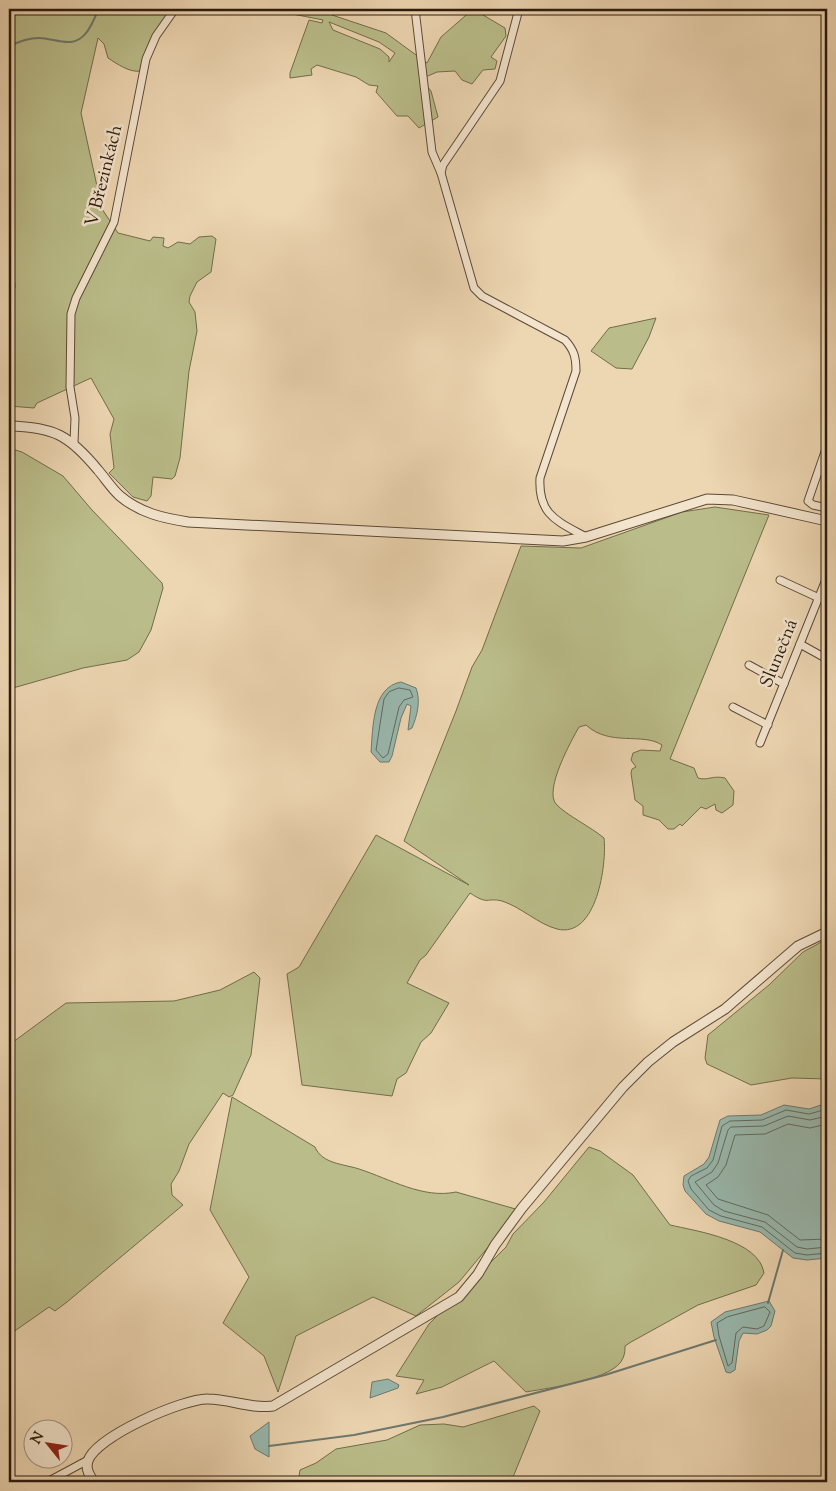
<svg xmlns="http://www.w3.org/2000/svg" width="836" height="1491" viewBox="0 0 836 1491" font-family="'Sorts Mill Goudy',serif">
<style>
.green{fill:#babd8a;stroke:#726c4b;fill-rule:evenodd}
.water{fill:#99b9af;stroke:#6d796e}
.lines{fill:none;stroke-linecap:round;stroke-linejoin:round}
.shore{stroke:#626a5e;stroke-width:1}
.stream{stroke:#6d796e;stroke-width:2}
.minor-casing{stroke:#5c4936;stroke-width:9}
.tertiary-casing{stroke:#5c4936;stroke-width:11}
.minor{stroke:#f3e4cd;stroke-width:7}
.tertiary{stroke:#f3e4cd;stroke-width:9}
.labels{text-anchor:middle;dominant-baseline:central;stroke-width:5;stroke-linejoin:round;paint-order:stroke}
.street-label{font-size:18px;fill:#2b1a0c;stroke:#f3e4cd}
</style>
<rect width="100%" height="100%" fill="#edd6b2"/>
<filter id="stains"><feTurbulence type="fractalNoise" baseFrequency=".004" numOctaves="4"/><feColorMatrix values="0 0 0 0 .2 0 0 0 0 .09 0 0 0 0 .02 0 0 0 .5 -.17"/></filter>
<radialGradient id="worn" r=".72"><stop offset=".6" stop-color="#630" stop-opacity="0"/><stop offset="1" stop-color="#630" stop-opacity=".3"/></radialGradient>
<g class="green">
<path d="M9,9H168L169,13L141,71C130,73 117,64 108,58L104,44L98,38L81,113L102,209L118,233L150,241L153,237L164,238L163,246L168,248L178,242L190,244L199,237L212,236L216,239L211,272L197,282L190,296L189,302L195,312L197,331L189,371L180,458L175,476L172,479L153,477L151,496L147,501L133,497L109,473L114,468L110,434L114,419L91,378L37,403L34,408L9,406V312L14,311V307L9,305V295L15,288V283L9,285Z"/>
<path d="M267,9H352L332,15L386,33L427,63L441,37L473,9L505,28L506,36L491,57L497,61L495,69L483,70L472,84L462,80L455,71L437,72L421,79L431,91L438,117L419,128L408,116H397L376,92L378,86L369,85L356,77L317,65L311,69L312,75L290,78V73L309,20L322,23L323,20ZM329,22L379,42L395,53L389,62V57L380,49L333,30Z"/>
<polygon points="656,318 649,337 632,369 616,368 591,351 609,328"/>
<polygon points="9,448 22,452 63,476 92,510 162,583 163,588 151,630 139,652 127,660 83,668 13,688 9,673"/>
<path d="M715,507L769,515L670,759L694,768L698,778C708,781 712,775 725,778L734,791L733,805L722,813L716,810L715,804L706,809L701,807L682,826L680,824L674,829H668L659,820L643,815V806L635,800L631,773L632,769L636,767L631,760L633,753L641,750L660,751L662,745C642,732 610,747 586,725L579,727C571,741 544,790 556,804C566,815 591,827 604,838C607,863 597,939 557,929C538,924 521,907 502,901C485,897 490,906 470,893L426,955L420,960L407,983L449,1003L431,1033L421,1042L406,1073L397,1079L392,1096L302,1085L287,974L299,967L376,835L469,885L404,841L456,711L472,667L482,650L521,546L581,548L682,512Z"/>
<polygon points="827,939 827,1079 792,1078 751,1085 707,1064 705,1058 708,1035 769,985 803,952"/>
<polygon points="254,972 260,978 251,1055 233,1095 229,1097 223,1093 189,1144 179,1171 171,1184 172,1195 183,1205 67,1302 55,1311 49,1307 9,1335 9,1045 66,1003 174,1001 220,990"/>
<path d="M232,1097L315,1147C322,1164 344,1164 359,1169C390,1179 423,1199 456,1192L519,1210L459,1282L416,1316L373,1297L296,1336L278,1392L264,1356L223,1323L249,1277L210,1210Z"/>
<path d="M589,1147L600,1151L633,1175L670,1225C696,1231 759,1240 764,1273L756,1285L698,1305L631,1342L625,1346C625,1349 625,1354 623,1358C615,1380 548,1388 526,1392L494,1361L442,1387L416,1394L424,1380L396,1376L429,1324L506,1247L513,1234L544,1202Z"/>
<polygon points="534,1406 540,1411 511,1482 298,1482 300,1470 316,1463 336,1449 387,1440 420,1425 444,1424 463,1427"/>
</g>
<g class="water">
<path d="M401,682L416,688C421,701 417,716 412,728L408,730L411,706L407,704L401,718L392,756L389,762H380L371,752C373,728 372,687 401,682Z"/>
<polygon points="827,1103 827,1258 807,1260 793,1258 760,1232 719,1221 706,1214 685,1191 683,1185 684,1176 704,1164 709,1157 720,1120 728,1116 761,1115 784,1105 809,1109"/>
<polygon points="769,1301 775,1311 771,1326 767,1330 757,1334 743,1333 739,1341 735,1370 730,1373 726,1372 714,1337 711,1322 725,1312"/>
<polygon points="388,1379 399,1385 398,1388 370,1398 372,1382"/>
<polygon points="269,1422 269,1457 255,1449 250,1436"/>
</g>
<g class="lines">
<g class="shore">
<polygon points="399,688 410,690 413,697 404,700 399,707 388,754 383,758 376,750 384,699 389,692"/>
<polyline points="827,1109 809,1114 786,1110 762,1120 730,1121 722,1126 713,1160 707,1168 691,1176 688,1181 691,1189 709,1210 721,1216 762,1227 795,1253 807,1255 827,1253"/>
<polyline points="827,1116 810,1120 788,1116 764,1126 731,1127 728,1130 718,1163 712,1172 695,1182 714,1205 724,1211 765,1222 797,1247 807,1249 827,1247"/>
<polyline points="827,1124 810,1128 788,1124 765,1134 735,1135 726,1165 718,1177 706,1185 718,1199 768,1215 800,1240 827,1239"/>
<polygon points="765,1307 770,1312 764,1326 757,1329 743,1327 736,1333 732,1363 728,1366 719,1336 717,1323 727,1317"/>
</g>
<g class="stream">
<path d="M9,46C19,42 27,38 39,38C55,38 73,50 86,33C92,26 95,16 99,9"/>
<polyline points="768,1303 783,1250"/>
<polyline points="269,1446 354,1435 443,1417 605,1375 716,1340"/>
</g>
<defs>
<g id="minor">
<polyline points="415,9 432,152 441,173"/>
<path d="M519,9L500,81L443,165L441,173L474,288L482,296L565,340C574,350 576,357 576,371L540,478C538,515 557,521 586,537"/>
<polyline points="74,442 75,418 70,387 71,314 76,298 114,222 146,59 156,36 175,9"/>
<polyline points="827,446 808,501 813,505 827,508"/>
<polyline points="780,580 819,598"/>
<polyline points="800,644 827,659"/>
<polyline points="749,665 784,684"/>
<polyline points="733,707 768,725"/>
<polyline points="760,743 827,577"/>
<polyline points="47,1482 88,1460"/>
</g>
<g id="tertiary">
<path d="M9,426C54,427 69,435 98,470C105,478 112,489 120,496C140,513 163,518 188,522L563,541L586,537L707,499L733,500L827,521"/>
<path d="M94,1482C90,1476 85,1469 88,1461C95,1437 184,1398 208,1399C230,1399 250,1409 273,1406L459,1297L478,1274L495,1245L522,1208L623,1087L648,1062L673,1042L725,1009L798,946L827,932"/>
</g>
</defs>
<use href="#minor" class="minor-casing"/>
<use href="#tertiary" class="tertiary-casing"/>
<use href="#minor" class="minor"/>
<use href="#tertiary" class="tertiary"/>
</g>
<g class="labels">
<g class="street-label">
<text transform="translate(105 176) rotate(-76)">V Březinkách</text>
<text transform="translate(780 654) rotate(-68)">Slunečná</text>
</g>
</g>
<rect width="836" height="1491" fill="none" stroke="#edd6b2" stroke-width="30"/>
<rect x="10" y="10" width="816" height="1471" fill="none" stroke="#2b1a0c" stroke-width="2.5"/>
<rect x="15" y="15" width="806" height="1461" fill="none" stroke="#2b1a0c"/>
<g transform="translate(48 1444) rotate(300)"><circle r="24" fill="#f3e4cd" stroke="#a39380"/>
<path d="M0-4L9 19L0 12L-9 19Z" fill="#8f2418"/>
<text y="-8" font-size="14" font-weight="bold" text-anchor="middle" fill="#2b1a0c">N</text>
</g>
<rect width="100%" height="100%" filter="url(#stains)"/>
<rect width="100%" height="100%" fill="url(#worn)"/>
</svg>
